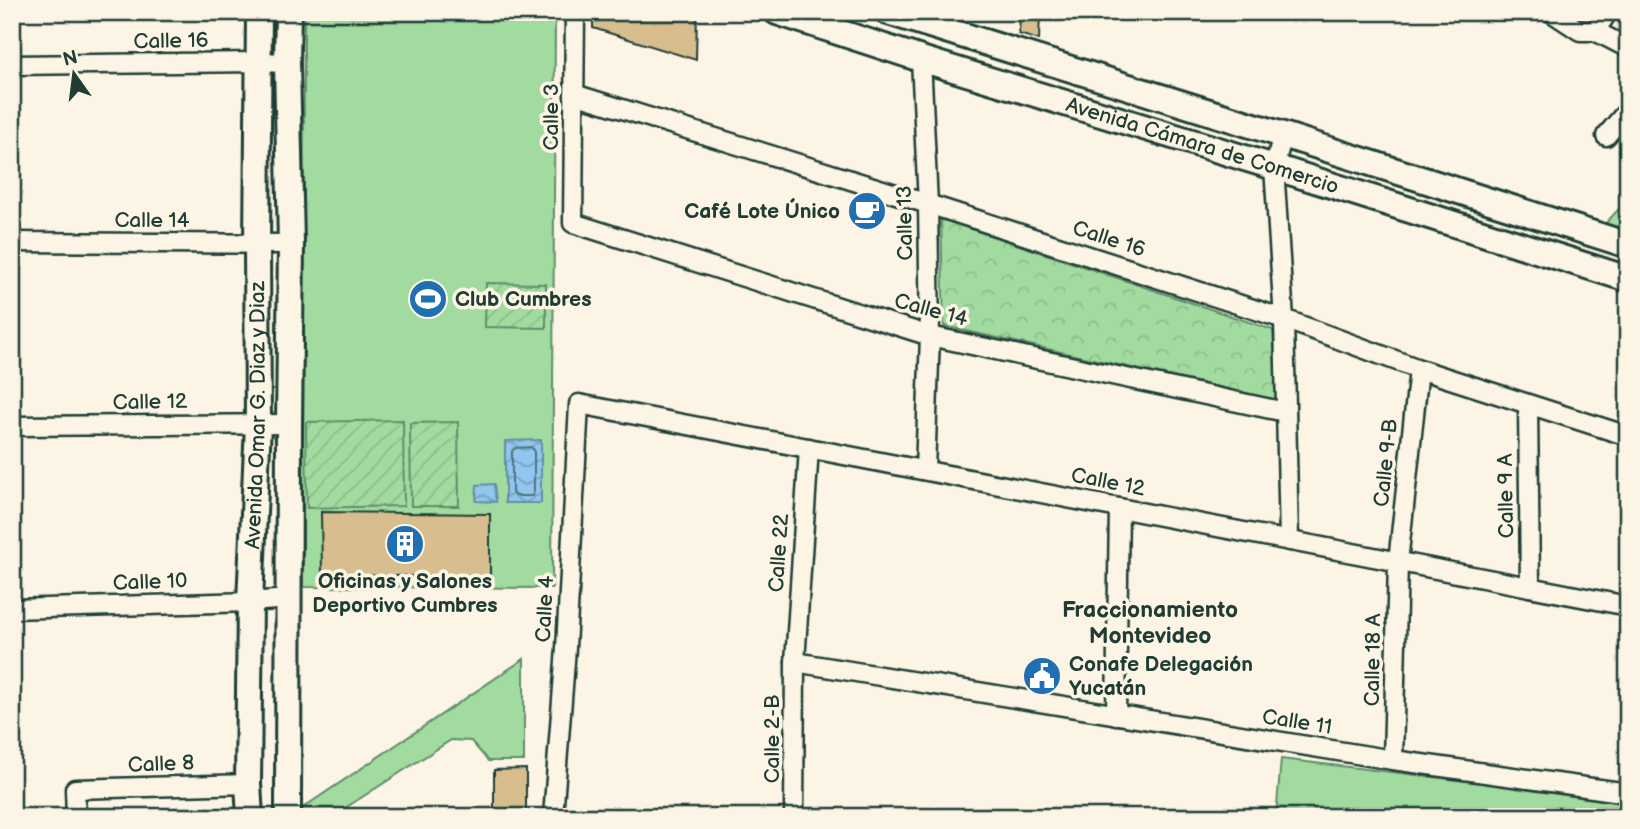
<svg xmlns="http://www.w3.org/2000/svg" width="1640" height="829" viewBox="0 0 1640 829" font-family="'Balsamiq Sans',sans-serif">
<style>
.grass{fill:#a2dba0;stroke:#608c6a;stroke-width:2}
.park{fill:url(#park-crowns);stroke:#608c6a;stroke-width:2}
.garden{fill:url(#garden-furrows);stroke:#608c6a;stroke-width:2}
.water{fill:url(#water-waves);stroke:#648fa4;stroke-width:2}
.lines{fill:none;stroke-linecap:round;stroke-linejoin:round}
.shore{stroke:#4d737f;stroke-width:2}
.building{fill:#d8be8e;stroke:#1f3d34;stroke-width:2}
.street-casing{stroke:#1f3d34;stroke-width:23}
.secondary-casing{stroke:#1f3d34;stroke-width:30}
.street{stroke:#fcf5e5;stroke-width:18}
.secondary{stroke:#fcf5e5;stroke-width:24}
.labels{text-anchor:middle;dominant-baseline:central;stroke-width:7;stroke-linejoin:round;paint-order:stroke}
.street-label{font-size:21px;fill:#1f3d34;stroke:#fcf5e5}
.poi-label{font-size:21px;font-weight:bold;fill:#1f3d34;stroke:#fcf5e5;text-anchor:start}
.neighbourhood-label{font-size:23px;font-weight:bold;fill:#1f3d34;stroke:#fcf5e5}
</style>
<defs>
<pattern id="park-crowns" width="20" height="18" patternUnits="userSpaceOnUse" patternTransform="scale(1.75)"><rect width="20" height="18" fill="#a2dba0"/><path d="M2 6a3 3 0 1 1 6 0M12 15a3 3 0 1 1 6 0" fill="none" stroke="#8bbd8a"/></pattern>
<pattern id="garden-furrows" width="10" height="10" patternUnits="userSpaceOnUse" patternTransform="scale(1.75)"><rect width="10" height="10" fill="#a2dba0"/><path d="M-1 1l2-2M0 10L10 0M9 11l2-2" fill="none" stroke="#8bbd8a"/></pattern>
<pattern id="water-waves" width="16" height="10" patternUnits="userSpaceOnUse" patternTransform="scale(1.75)"><rect width="16" height="10" fill="#92c5ef"/><path d="M0 5q4-4 8 0t8 0" fill="none" stroke="#77a1c2"/></pattern>
</defs>
<rect width="100%" height="100%" fill="#fcf5e5"/>
<filter id="ink" filterUnits="userSpaceOnUse"><feTurbulence type="fractalNoise" baseFrequency=".0143" numOctaves="2"/><feDisplacementMap in="SourceGraphic" scale="14" xChannelSelector="R" yChannelSelector="G"/><feConvolveMatrix kernelMatrix="1 2 1 2 8 2 1 2 1" color-interpolation-filters="sRGB"/></filter>
<g filter="url(#ink)">
<g class="grass">
<polygon points="304,12 555,12 552,588 303,587"/>
<polygon points="524,659 524,761 488,761 471,741 451,740 331,817 297,817 304,807"/>
<polygon points="1281,759 1628,800 1628,817 1276,817"/>
</g>
<g class="park">
<polygon points="1628,199 1628,234 1603,226"/>
<polygon points="941,219 1273,330 1277,400 944,326"/>
</g>
<g class="garden">
<polygon points="486,283 546,284 546,328 485,327"/>
<polygon points="403,420 404,506 307,508 306,422"/>
<polygon points="458,422 459,506 411,506 410,423"/>
</g>
<g class="water">
<polygon points="541,440 541,503 505,503 505,441"/>
<polygon points="494,484 496,502 476,501 477,485"/>
</g>
<g class="lines">
<polygon class="shore" points="515,448 531,447 534,450 534,492 532,496 515,496 512,493 512,451"/>
</g>
<g class="building">
<polygon points="593,12 697,12 696,60 593,28"/>
<polygon points="1020,12 1040,12 1039,40 1019,34"/>
<polygon points="321,512 490,514 490,577 322,575"/>
<polygon points="526,769 526,817 494,817 494,770"/>
</g>
<g class="lines">
<defs>
<g id="street">
<polyline points="575,12 573,223 930,336 1285,412"/>
<polyline points="1551,12 1580,31 1595,31"/>
<polyline points="1595,31 1628,48"/>
<polyline points="1595,31 1604,18 1605,12"/>
<polyline points="921,59 928,204 930,336 925,470"/>
<polyline points="12,65 258,62 287,63"/>
<polyline points="574,94 928,204 1284,319 1419,369 1628,436"/>
<polyline points="1283,135 1274,167 1284,319 1289,541"/>
<polyline points="1606,136 1628,110"/>
<polyline points="12,242 291,244"/>
<polyline points="1528,405 1530,587"/>
<polyline points="12,426 289,424"/>
<polyline points="12,609 250,602 289,599"/>
<polyline points="795,662 1393,760 1628,793"/>
<polyline points="1116,715 1119,508"/>
<polyline points="1393,760 1398,562 1419,369"/>
<polyline points="76,817 75,789 248,784"/>
<polyline points="553,817 566,648 579,404 1628,606"/>
<polyline points="794,817 795,662 809,448"/>
</g>
<g id="secondary">
<polyline points="288,12 287,63 291,244 289,424 288,817"/>
<path id="s1" d="M777,12L921,59L1274,167L1628,279"/>
<polyline points="888,12 1283,135 1628,245"/>
<path id="s2" d="M250,817L248,784L250,602L258,424L257,244L259,12"/>
</g>
</defs>
<use href="#street" class="street-casing"/>
<use href="#secondary" class="secondary-casing"/>
<use href="#street" class="street"/>
<use href="#secondary" class="secondary"/>
</g>
</g>
<defs>
<symbol id="cafe-disc" viewBox="-11 -11 22 22"><circle r="9.5" fill="#1f6fb2" stroke="#fcf5e5"/><path d="M-5.5-4.5H6V0H3Q3 3.5 0 3.5H-2.5Q-5.5 3.5-5.5 0ZM3-3.2v2h1.7v-2ZM-6 4.5H4V6H-6Z" fill="#fff"/></symbol>
<symbol id="stadium-disc" viewBox="-11 -11 22 22"><circle r="9.5" fill="#1f6fb2" stroke="#fcf5e5"/><path d="M0-5a6.5 5 0 1 0 0 10a6.5 5 0 1 0 0-10ZM-3.5-1.8h7v3.6h-7Z" fill="#fff"/></symbol>
<symbol id="building-disc" viewBox="-11 -11 22 22"><circle r="9.5" fill="#1f6fb2" stroke="#fcf5e5"/><path d="M-4-6H4V6H1V3H-1V6H-4ZM-2.5-4.3h1.7v1.8h-1.7ZM.8-4.3h1.7v1.8H.8ZM-2.5-1h1.7V.8h-1.7ZM.8-1h1.7V.8H.8Z" fill="#fff"/></symbol>
<symbol id="civic-disc" viewBox="-11 -11 22 22"><circle r="9.5" fill="#1f6fb2" stroke="#fcf5e5"/><path d="M-.6-6.5H3V-4.5H.6V-3L4-1V1h2V6H-6V1h2V-1L-.6-3ZM-1.2 2.5V6h2.4V2.5Z" fill="#fff"/></symbol>
</defs>
<g fill-rule="evenodd">
<use href="#cafe-disc" x="845" y="189" width="44" height="44"/>
<use href="#stadium-disc" x="406" y="277" width="44" height="44"/>
<use href="#building-disc" x="383" y="522" width="44" height="44"/>
<use href="#civic-disc" x="1020" y="654" width="44" height="44"/>
</g>
<g class="labels">
<g class="street-label">
<text transform="translate(171 41) rotate(-1)">Calle 16</text>
<text transform="translate(551 117) rotate(-90)">Calle 3</text>
<text stroke="none"><textPath href="#s1" startOffset="446">Avenida Cámara de Comercio</textPath></text>
<text x="152" y="220">Calle 14</text>
<text transform="translate(905 223) rotate(-91)">Calle 13</text>
<text transform="translate(1109 239) rotate(18)">Calle 16</text>
<text transform="translate(931 310) rotate(15)">Calle 14</text>
<text transform="translate(150 402) rotate(-1)">Calle 12</text>
<text stroke="none"><textPath href="#s2" startOffset="402">Avenida Omar G. Diaz y Diaz</textPath></text>
<text transform="translate(1386 463) rotate(-84)">Calle 9-B</text>
<text transform="translate(1108 482) rotate(11)">Calle 12</text>
<text transform="translate(1506 496) rotate(-91)">Calle 9 A</text>
<text transform="translate(779 553) rotate(-86)">Calle 22</text>
<text transform="translate(150 582) rotate(-2)">Calle 10</text>
<text transform="translate(545 609) rotate(-87)">Calle 4</text>
<text transform="translate(1373 660) rotate(-89)">Calle 18 A</text>
<text transform="translate(1297 722) rotate(9)">Calle 11</text>
<text transform="translate(772 739) rotate(-90)">Calle 2-B</text>
<text transform="translate(161 764) rotate(-2)">Calle 8</text>
</g>
<g class="poi-label">
<text x="840" y="211" text-anchor="end">Café Lote Único</text>
<text x="455" y="299">Club Cumbres</text>
<text x="405" y="581" text-anchor="middle">Oficinas y Salones<tspan x="405" dy="24">Deportivo Cumbres</tspan></text>
<text x="1069" y="664">Conafe Delegación<tspan x="1069" dy="24">Yucatán</tspan></text>
</g>
<g class="neighbourhood-label">
<text x="1150" y="610">Fraccionamiento<tspan x="1150" dy="26">Montevideo</tspan></text>
</g>
</g>
<rect width="1640" height="829" fill="none" stroke="#fcf5e5" stroke-width="42"/>
<rect x="21" y="21" width="1598" height="787" fill="none" stroke="#1f3d34" stroke-width="2.5" filter="url(#ink)"/>
<g transform="translate(74 74) rotate(346)" stroke="#fcf5e5" stroke-width="5" paint-order="stroke">
<path d="M0-5L12 26L0 18L-12 26Z" fill="#1f3d34"/>
<text y="-10" font-size="19" font-weight="bold" text-anchor="middle" fill="#1f3d34">N</text>
</g>
</svg>
